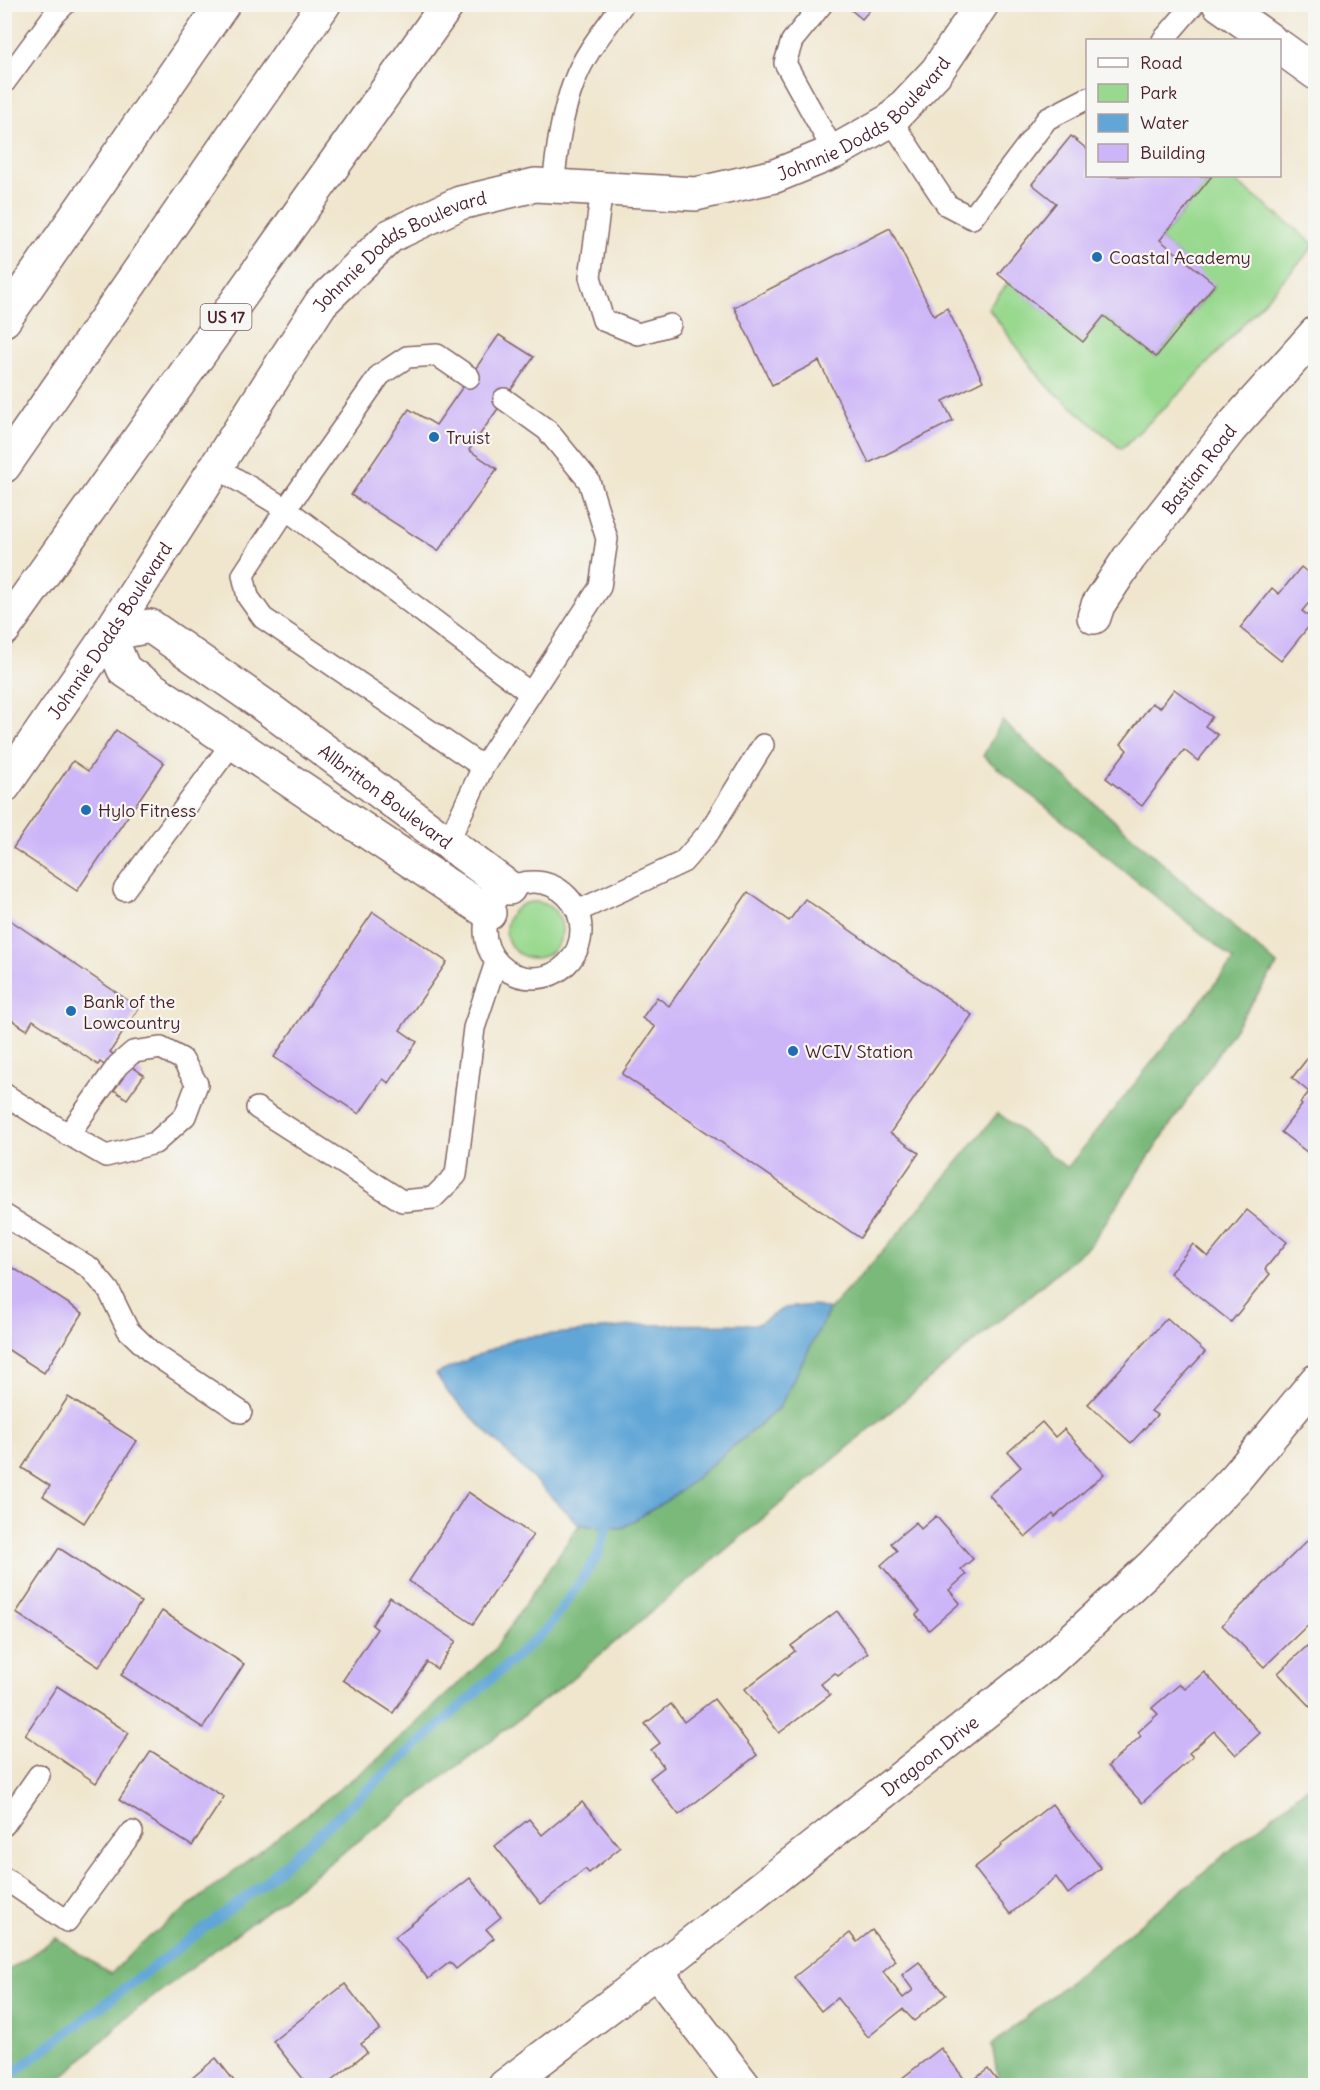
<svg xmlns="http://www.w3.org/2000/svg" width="1320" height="2090" viewBox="0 0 1320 2090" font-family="Delius,sans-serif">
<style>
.green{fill:#99d98f;stroke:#727c5d;stroke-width:1.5}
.forest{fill:#7ab97a;stroke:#626c52;stroke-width:1.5}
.water{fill:#61a6d7;stroke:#566281;stroke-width:1.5}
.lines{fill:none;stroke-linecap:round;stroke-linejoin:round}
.stream{stroke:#61a6d7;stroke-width:10}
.building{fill:#cdb6f8}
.service-casing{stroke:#846564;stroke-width:24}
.minor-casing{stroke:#846564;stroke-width:36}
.tertiary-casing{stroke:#846564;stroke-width:36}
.trunk-casing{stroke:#846564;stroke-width:36}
.service{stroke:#fff;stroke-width:21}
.minor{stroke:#fff;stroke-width:33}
.tertiary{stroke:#fff;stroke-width:33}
.trunk{stroke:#fff;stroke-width:33}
.poi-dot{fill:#1f6fb2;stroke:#f6f6f2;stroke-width:2}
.labels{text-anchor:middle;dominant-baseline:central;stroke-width:4.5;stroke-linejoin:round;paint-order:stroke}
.shield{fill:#f6f6f2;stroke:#7e6067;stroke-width:1.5}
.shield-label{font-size:16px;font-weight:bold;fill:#4a1f2b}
.street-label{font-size:18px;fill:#4a1f2b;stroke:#f6f6f2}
.poi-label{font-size:18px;fill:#4a1f2b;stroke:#f6f6f2;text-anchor:start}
</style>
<rect width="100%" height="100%" fill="#f6f6f2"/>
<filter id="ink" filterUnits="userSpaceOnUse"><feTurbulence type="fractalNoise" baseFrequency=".0167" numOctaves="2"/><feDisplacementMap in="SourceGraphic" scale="12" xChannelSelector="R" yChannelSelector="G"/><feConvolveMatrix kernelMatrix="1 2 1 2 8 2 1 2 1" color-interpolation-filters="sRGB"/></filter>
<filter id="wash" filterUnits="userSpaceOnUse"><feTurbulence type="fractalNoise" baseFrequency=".008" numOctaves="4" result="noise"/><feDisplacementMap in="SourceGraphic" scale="24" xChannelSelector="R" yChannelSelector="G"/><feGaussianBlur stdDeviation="1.35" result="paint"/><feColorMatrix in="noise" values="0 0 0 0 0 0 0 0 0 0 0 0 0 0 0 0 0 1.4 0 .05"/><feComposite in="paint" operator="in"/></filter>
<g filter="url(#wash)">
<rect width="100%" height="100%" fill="#f0e6ce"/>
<g class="green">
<polygon points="1212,176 1229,176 1315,245 1186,387 1121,449 1044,383 988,308 1009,282 1083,342 1104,316 1156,357 1215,285 1160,240"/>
<circle cx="534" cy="930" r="28"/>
</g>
<g class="forest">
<polygon points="1002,721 1277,965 1091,1244 565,1684 128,2016 54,2085 5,2086 5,1973 56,1938 111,1974 138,1946 378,1759 494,1650 579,1525 622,1528 674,1496 779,1408 829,1310 894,1239 998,1113 1067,1168 1234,960 983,756"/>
<polygon points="1315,1781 1315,2085 999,2085 992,2045"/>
</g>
<polygon class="water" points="813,1305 829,1310 779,1408 674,1496 622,1528 579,1525 449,1394 436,1374 516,1338 642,1325 758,1324 784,1308"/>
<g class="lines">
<polyline class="stream" points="4,2080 259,1887 548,1628 597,1557 607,1527"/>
</g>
<g id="blocks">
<g class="building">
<polygon points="844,4 875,4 862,19"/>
<polygon points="1071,136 1088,150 1088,176 1212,176 1160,240 1215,284 1156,357 1104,316 1083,342 998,274 1056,203 1032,184"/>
<polygon points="890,228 934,316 947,308 983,381 943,401 953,421 869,463 819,361 772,385 734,307"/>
<polygon points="499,335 534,357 469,450 497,469 438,551 351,495 409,409 436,425"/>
<polygon points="1301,567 1316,579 1316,594 1302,611 1314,620 1281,661 1240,628 1272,588 1279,594"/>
<polygon points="1174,689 1212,717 1205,726 1218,735 1198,761 1184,750 1142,806 1106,778 1127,750 1121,744 1152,703 1160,708"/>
<polygon points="116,730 164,763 77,891 13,848 73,761 88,771"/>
<polygon points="748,892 789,921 805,899 972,1015 890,1133 919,1153 860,1238 622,1074 655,1027 642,1018 657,997 669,1006"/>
<polygon points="373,912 447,962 400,1030 417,1042 389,1083 383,1079 359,1114 274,1057"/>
<polygon points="10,920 139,1008 110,1052 144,1075 127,1099 114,1090 123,1078 100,1062 98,1065 33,1020 27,1030 4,1015 4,928"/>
<polygon points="1314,1050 1316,1051 1316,1159 1281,1132 1302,1105 1300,1103 1309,1092 1292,1078"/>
<polygon points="1247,1210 1287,1242 1265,1269 1270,1274 1231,1322 1170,1273 1193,1244 1208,1257"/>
<polygon points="4,1262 83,1313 44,1373 4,1347"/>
<polygon points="1167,1318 1205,1352 1151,1411 1157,1415 1131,1443 1088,1404"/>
<polygon points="68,1397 137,1441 84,1523 43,1496 50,1486 22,1468"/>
<polygon points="1042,1422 1055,1437 1064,1429 1104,1474 1055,1517 1053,1514 1026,1537 989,1495 1021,1467 1008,1452"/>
<polygon points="468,1492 533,1535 473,1624 409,1581"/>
<polygon points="936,1516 973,1559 961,1569 966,1575 949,1590 960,1603 929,1630 916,1615 920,1611 881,1565 897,1551 891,1543 916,1522 921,1529"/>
<polygon points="1316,1532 1316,1617 1264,1667 1222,1625"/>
<polygon points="59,1548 141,1602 99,1667 16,1613"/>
<polygon points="390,1597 456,1641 437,1669 427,1662 393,1713 343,1680 377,1629 372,1625"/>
<polygon points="162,1611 244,1664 203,1728 121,1675"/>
<polygon points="837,1611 868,1653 838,1676 835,1673 821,1684 830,1695 779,1733 745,1689 795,1651 791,1646"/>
<polygon points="1307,1646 1316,1655 1316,1710 1314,1711 1278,1673"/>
<polygon points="1204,1672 1260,1733 1236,1755 1214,1731 1189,1753 1193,1757 1142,1803 1108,1766 1141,1736 1138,1732 1158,1714 1152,1708 1180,1684 1185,1689"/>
<polygon points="57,1686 129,1733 96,1783 25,1735"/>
<polygon points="714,1699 757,1755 679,1815 650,1778 664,1767 651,1750 660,1743 645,1724 671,1704 684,1722"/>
<polygon points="151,1751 224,1797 192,1846 119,1800"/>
<polygon points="582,1802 620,1848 589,1873 585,1869 541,1904 495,1846 529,1819 542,1835"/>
<polygon points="1052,1804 1101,1868 1068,1894 1056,1877 1010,1914 974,1868 1002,1846 1001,1844"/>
<polygon points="470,1878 501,1917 486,1929 494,1938 456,1969 450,1962 428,1979 395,1937"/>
<polygon points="872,1930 896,1961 883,1972 903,1998 913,1990 902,1975 919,1962 946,1995 914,2021 903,2009 868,2037 837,1998 821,2011 794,1977 850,1933 857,1942"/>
<polygon points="345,1984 380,2029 361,2044 367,2052 325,2086 315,2086 312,2082 308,2085 273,2041"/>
<polygon points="941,2048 968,2084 988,2069 1001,2086 899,2086 897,2082"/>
<polygon points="216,2058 238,2086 186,2086 185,2084"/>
</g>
</g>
</g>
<g filter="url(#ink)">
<use href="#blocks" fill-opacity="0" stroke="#846564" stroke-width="1.5"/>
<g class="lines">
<defs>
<g id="service">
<polyline points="822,4 792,41 785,63 834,152"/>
<polyline points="1163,40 1194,4"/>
<polyline points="4,83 54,15 65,4"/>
<polyline points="891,120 947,205 972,218 1047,119 1088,98"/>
<path d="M553,186C557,151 561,115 574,82C584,54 605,29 623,4"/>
<polyline points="602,189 590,277 603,320 638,334 670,325"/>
<polyline points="469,377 437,355 407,357 380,375 286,509 243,575 248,597 263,618 483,767"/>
<polyline points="216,467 286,509 530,693"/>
<polyline points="448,842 483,767 600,587 607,539 589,481 547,430 504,399"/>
<circle cx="533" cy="930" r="48"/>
<polyline points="124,890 233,742"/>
<polyline points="578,911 683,862 709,832 763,745"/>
<path d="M4,1094C38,1116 72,1137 106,1156L155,1143L185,1116L197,1084L182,1059L161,1048L133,1052L118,1065L68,1135"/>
<polyline points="257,1108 402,1201 433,1198 456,1175 474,1028 496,962"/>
<polyline points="4,1215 90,1268 109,1291 128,1330 151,1352 241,1412"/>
<polyline points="4,1825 39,1775"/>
<polyline points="4,1878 67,1921 132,1832"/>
</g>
<g id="minor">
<polyline points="1219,4 1270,40"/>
<polyline points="1280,47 1316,73"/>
<path id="s1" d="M1094,617L1098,605L1129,558L1230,429L1316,333"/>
<path id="s2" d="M489,913L124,670L109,634L150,626L262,704L509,888"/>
<polyline points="656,1971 744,2086"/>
<path id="s3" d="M505,2086L656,1971L1046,1664L1154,1564L1236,1478L1316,1381"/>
</g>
<g id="tertiary">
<polyline points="4,320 223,4"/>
<path id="s4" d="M4,786L109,634L321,303L390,236L460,203L535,185L696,194L775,176L834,152L891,120L937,71L982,4"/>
</g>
<g id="trunk">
<polyline points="4,466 324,4"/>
<polyline points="4,629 448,4"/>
</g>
</defs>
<use href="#service" class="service-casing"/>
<use href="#minor" class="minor-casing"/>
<use href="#tertiary" class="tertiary-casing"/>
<use href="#trunk" class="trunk-casing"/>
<use href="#service" class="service"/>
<use href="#minor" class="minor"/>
<use href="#tertiary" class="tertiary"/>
<use href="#trunk" class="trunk"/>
</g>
</g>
<g class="poi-dot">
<circle cx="1097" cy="257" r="6"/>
<circle cx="434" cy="437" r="6"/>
<circle cx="86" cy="810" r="6"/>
<circle cx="71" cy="1011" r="6"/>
<circle cx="793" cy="1051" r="6"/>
</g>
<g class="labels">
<rect class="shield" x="200.5" y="304" width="51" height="26" rx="4.5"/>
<g class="shield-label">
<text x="226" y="317">US 17</text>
</g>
<g class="street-label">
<text stroke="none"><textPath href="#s4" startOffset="1178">Johnnie Dodds Boulevard</textPath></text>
<text stroke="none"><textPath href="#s4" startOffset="674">Johnnie Dodds Boulevard</textPath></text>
<text stroke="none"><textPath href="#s1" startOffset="182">Bastian Road</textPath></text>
<text stroke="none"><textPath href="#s4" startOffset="188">Johnnie Dodds Boulevard</textPath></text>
<text stroke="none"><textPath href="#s2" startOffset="810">Allbritton Boulevard</textPath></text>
<text stroke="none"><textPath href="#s3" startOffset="538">Dragoon Drive</textPath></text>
</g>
<g class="poi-label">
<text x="1109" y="257">Coastal Academy</text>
<text x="446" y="437">Truist</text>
<text x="98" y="810">Hylo Fitness</text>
<text x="83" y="1001">Bank of the<tspan x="83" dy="21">Lowcountry</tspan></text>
<text x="805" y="1051">WCIV Station</text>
</g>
</g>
<rect width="1320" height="2090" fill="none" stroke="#f6f6f2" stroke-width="24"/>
<rect x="1086" y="39" width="195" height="138" fill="#f6f6f2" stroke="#b1a0a2" stroke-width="1.5"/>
<rect x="1098" y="58" width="30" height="9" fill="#ffffff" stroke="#b1a0a2" stroke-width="1.5"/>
<text x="1140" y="69" font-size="18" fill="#4a1f2b">Road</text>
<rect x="1098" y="84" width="30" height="18" fill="#99d98f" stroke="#b1a0a2" stroke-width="1.5"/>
<text x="1140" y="99" font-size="18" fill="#4a1f2b">Park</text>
<rect x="1098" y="114" width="30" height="18" fill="#61a6d7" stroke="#b1a0a2" stroke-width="1.5"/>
<text x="1140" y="129" font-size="18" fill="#4a1f2b">Water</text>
<rect x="1098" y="144" width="30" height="18" fill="#cdb6f8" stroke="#b1a0a2" stroke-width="1.5"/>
<text x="1140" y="159" font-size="18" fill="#4a1f2b">Building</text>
</svg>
